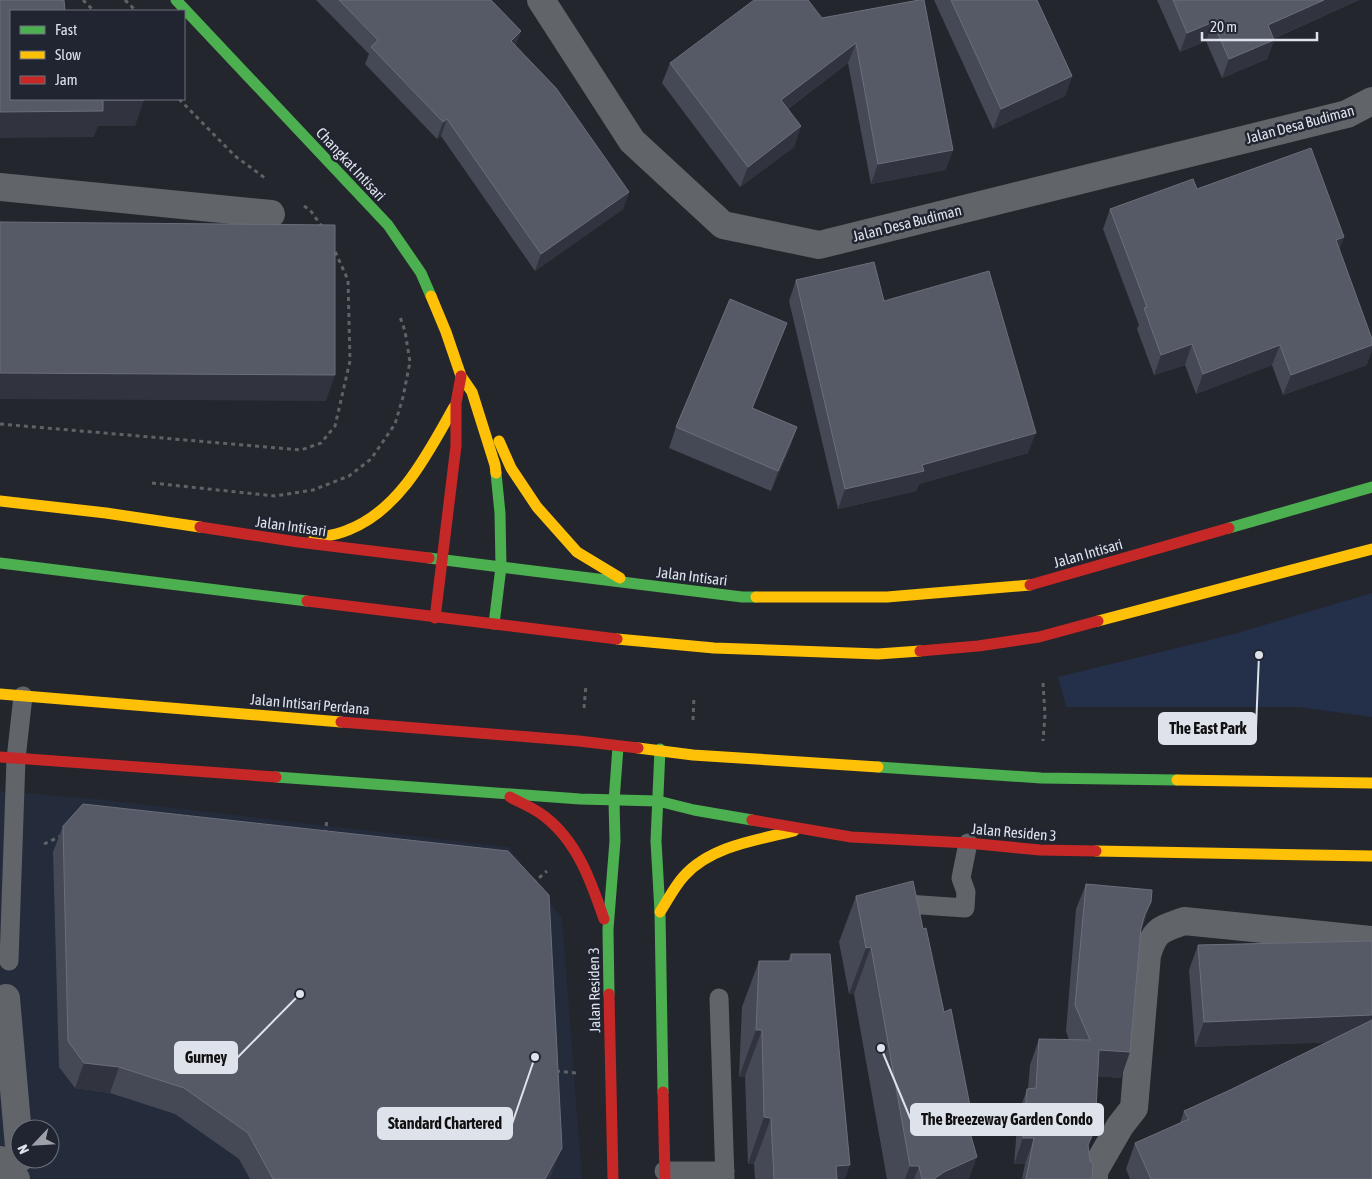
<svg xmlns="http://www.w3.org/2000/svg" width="1372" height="1179" viewBox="0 0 1372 1179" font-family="'Asap Condensed',sans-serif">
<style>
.built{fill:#242b3b;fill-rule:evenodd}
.green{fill:#242f49}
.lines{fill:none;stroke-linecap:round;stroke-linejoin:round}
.path{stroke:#616268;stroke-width:3;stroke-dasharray:4 4;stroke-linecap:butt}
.lane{stroke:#616469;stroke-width:19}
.street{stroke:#616469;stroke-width:28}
.fast{stroke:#4caf50;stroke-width:11}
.slow{stroke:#ffc107;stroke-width:11}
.jam{stroke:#c62828;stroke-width:11}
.wall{fill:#454956}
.shaded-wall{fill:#31343f}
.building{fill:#565a66;stroke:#6b6f7b}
.labels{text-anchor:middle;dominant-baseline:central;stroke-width:5;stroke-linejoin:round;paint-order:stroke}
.street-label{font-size:15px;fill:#dee2ea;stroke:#202531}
.leader{fill:none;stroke:#dee2ea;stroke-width:2}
.callout-dot{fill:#dee2ea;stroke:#202531;stroke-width:2}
.callout{fill:#dee2ea;stroke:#dee2ea;stroke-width:2}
.callout-label{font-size:16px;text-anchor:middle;font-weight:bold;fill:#111}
</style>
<rect width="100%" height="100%" fill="#24262d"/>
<path class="built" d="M0,791L97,799L509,847L562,918L582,1179H0ZM20,1129H50V1159H20Z"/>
<polygon class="green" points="1372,593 1372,717 1298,707 1067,707 1066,706 1058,677 1234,634"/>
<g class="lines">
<g class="path">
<polyline points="83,0 94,11"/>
<polyline points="125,0 136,11"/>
<polyline points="179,99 235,156 265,178"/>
<polyline points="304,206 310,210 323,228"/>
<polyline points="0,424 301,450 321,443 335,426 350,361 348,280 334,249"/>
<polyline points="152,483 275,496 313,490 349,476 371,459 395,424 403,397 410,362 405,331 400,317"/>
<polyline points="1043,683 1045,715 1043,741"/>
<polyline points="584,708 586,685"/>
<polyline points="693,720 694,696"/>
<polyline points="325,834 327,820"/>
<polyline points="44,844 61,836"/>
<polyline points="533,883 547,871"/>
<polyline points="556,1071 577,1073"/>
</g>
<g class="lane">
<polyline points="892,903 965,908 966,892 961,878 968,843"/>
<polyline points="9,961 16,759 23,696"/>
<polyline points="719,998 725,1179"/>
<polyline points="664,1171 725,1171"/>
</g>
<g class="street">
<polyline points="541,0 632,141 723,225 819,245 1347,114 1372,101"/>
<polyline points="0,187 271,214"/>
<polyline points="6,998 20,1158"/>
<polyline points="0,1160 16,1179"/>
<path d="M1094,1179V1171L1120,1126L1134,1108L1147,955C1155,929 1160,930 1184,921L1372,940"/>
</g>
<g class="fast">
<polyline points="176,0 388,225 421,273 431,296"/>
<polyline points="1229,528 1372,487"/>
<polyline points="429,558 742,597 756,597"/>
<polyline points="0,563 307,601"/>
<polyline points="494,624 501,567 500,513 496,473"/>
<polyline points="660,749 656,841 660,912 663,1092"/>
<polyline points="878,767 1041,778 1177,780"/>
<polyline points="276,777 580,799 658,801 694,810 752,820"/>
<polyline points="609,994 608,929 615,841 614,801 618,747"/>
</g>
<g class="slow">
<polyline points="431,296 446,332 461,376 472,392 495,465 496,473"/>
<polyline points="499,441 511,468 537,507 577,552 620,578"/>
<polyline points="0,501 106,513 200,527"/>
<path d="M314,538C325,536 337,535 348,530C400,510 428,453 454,407"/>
<polyline points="756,597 887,597 1030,585"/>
<polyline points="1098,621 1372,549"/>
<polyline points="617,639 714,648 878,654 920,651"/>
<polyline points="0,694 341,722"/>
<polyline points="638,748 693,755 878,767"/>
<polyline points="1177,780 1372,783"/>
<polyline points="1096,851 1372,856"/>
<path d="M660,912C668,900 674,887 684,876C711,846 757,840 794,831"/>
</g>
<g class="jam">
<polyline points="200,527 298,542 429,558"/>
<polyline points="1030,585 1229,528"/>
<polyline points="307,601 617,639"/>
<polyline points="435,618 456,446 456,403 461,376"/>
<polyline points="920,651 978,646 1039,637 1098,621"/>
<polyline points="341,722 579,741 638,748"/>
<polyline points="0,757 276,777"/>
<path d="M510,797C521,803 534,808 544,816C577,841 591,881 604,919"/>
<polyline points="752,820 851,837 968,843 1040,850 1096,851"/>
<polyline points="609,994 613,1179"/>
<polyline points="663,1092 665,1179"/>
</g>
</g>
<g class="wall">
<polygon points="316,0 491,0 521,31 515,46 629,192 623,209 535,271 441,136 437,139 365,64 369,54"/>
<polygon points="919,0 953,150 945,170 871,184 848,63 788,109 801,126 794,147 740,187 662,83 670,63 822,18"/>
<polygon points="934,0 1037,0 1072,76 1065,96 993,129"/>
<polygon points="1157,0 1359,0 1273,39 1274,40 1267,59 1222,78 1206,41 1180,52"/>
<polygon points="1197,189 1344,237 1339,250 1367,365 1283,395 1272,365 1196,394 1185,365 1154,375 1137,329 1139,325 1103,229 1110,209"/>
<polygon points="796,280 884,301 1028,453 919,484 916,491 838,509 789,301"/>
<polygon points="787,323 753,408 797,427 790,447 771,491 669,448 676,427"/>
<polygon points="63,826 552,1173 549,1179 250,1179 239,1159 175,1114 110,1093 75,1088 59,1067 53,852"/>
<polygon points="1086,884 1151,902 1141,931 1121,1078 1098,1076 1088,1147 1092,1179 1022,1179 1025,1164 1014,1164 1018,1115 1027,1089 1028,1089 1030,1065 1039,1039 1069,1040 1066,1031 1076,909"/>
<polygon points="856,896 968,1126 969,1179 887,1179 854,994 849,994 839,942"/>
<polygon points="1372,941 1372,1179 1130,1179 1126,1169 1135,1143 1180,1123 1184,1111 1230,1090 1327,1042 1195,1047 1189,970 1198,945"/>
<polygon points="791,954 845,1179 755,1179 754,1164 748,1164 745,1076 739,1077 742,1007 759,961 788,961"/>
</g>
<g class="shaded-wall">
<polygon points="1324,0 1359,0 1261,44 1268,25"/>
<polygon points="1213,22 1206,41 1180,52 1187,33"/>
<polygon points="521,31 514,48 511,41"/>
<polygon points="1274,40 1267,59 1222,78 1229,59"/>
<polygon points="856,43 848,63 773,120 781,100"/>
<polygon points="1072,76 1065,96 993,129 1001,109"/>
<polygon points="103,100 144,100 135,126 98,126 94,137 0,138 0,112"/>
<polygon points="447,119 441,136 437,139 443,122"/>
<polygon points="801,126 794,147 740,187 748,167"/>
<polygon points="953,150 945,170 871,184 878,164"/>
<polygon points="629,192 623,209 535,271 541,254"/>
<polygon points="1344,237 1336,258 1336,240"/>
<polygon points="787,323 779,343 744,428 752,408"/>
<polygon points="1192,344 1185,365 1154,375 1161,355"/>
<polygon points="1280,345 1272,365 1196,394 1203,374"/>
<polygon points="1372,345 1372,351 1367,365 1283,395 1291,375"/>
<polygon points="0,373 335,375 326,401 0,399"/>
<polygon points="797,427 790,447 771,491 778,471"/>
<polygon points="1036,433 1028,453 919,484 916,491 838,509 845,489 922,465"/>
<polygon points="1151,902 1142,928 1136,940 1145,914"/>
<polygon points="871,947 854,994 849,994 866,948"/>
<polygon points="1372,1015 1372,1041 1195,1047 1204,1022"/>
<polygon points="756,1030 762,1030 745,1076 739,1077"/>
<polygon points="1099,1050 1130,1052 1121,1078 1090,1076"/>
<polygon points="84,1063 119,1067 110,1093 75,1088"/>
<polygon points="965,1115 972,1116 955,1162"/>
<polygon points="764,1117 771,1118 754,1164 748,1164"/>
<polygon points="1023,1138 1034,1138 1025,1164 1014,1164"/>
<polygon points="562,1148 552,1173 549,1179 545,1179"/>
<polygon points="977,1157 969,1179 934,1179 944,1172"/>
<polygon points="850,1165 845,1179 832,1179 836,1166"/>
<polygon points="910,1166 919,1166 914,1179 905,1179"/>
</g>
<g class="building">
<polygon points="0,0 64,0 65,11 11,11 11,99 144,99 144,100 103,100 103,111 0,112"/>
<polygon points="339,0 491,0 521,31 511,41 556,88 629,192 541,254 447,119 443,122 371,47 378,40"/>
<polygon points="754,0 808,0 822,18 919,0 924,0 953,150 878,164 856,43 781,100 801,126 748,167 670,63"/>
<polygon points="951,0 1037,0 1072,76 1001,109"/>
<polygon points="1173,0 1324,0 1268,25 1274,40 1229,59 1213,22 1187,33"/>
<polygon points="1311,148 1344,237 1336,240 1372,339 1372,345 1291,375 1280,345 1203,374 1192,344 1161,355 1144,308 1147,307 1110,209 1193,179 1197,189"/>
<polygon points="0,222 335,225 335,375 0,373"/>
<polygon points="874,262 884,301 989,271 1036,433 922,465 924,471 845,489 796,280"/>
<polygon points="730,299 787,323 752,408 797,427 778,471 676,427"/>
<polygon points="83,804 508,851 549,895 562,1148 545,1179 273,1179 248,1133 184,1088 119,1067 84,1063 68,1041 63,826"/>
<polygon points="913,881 923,929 926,928 944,1012 951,1009 972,1116 965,1115 977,1157 944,1172 934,1179 922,1179 919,1166 910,1166 871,947 866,948 856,896"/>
<polygon points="1086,884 1152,890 1151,902 1145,914 1141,928 1130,1052 1099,1050 1095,1129 1088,1145 1090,1161 1093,1164 1092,1179 1026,1179 1034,1138 1023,1138 1027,1089 1036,1088 1039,1039 1090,1040 1075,1005"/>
<polygon points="1372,941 1372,1015 1204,1022 1198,945"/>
<polygon points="791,954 830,954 850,1165 836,1166 837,1179 774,1179 771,1118 764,1117 762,1030 756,1030 759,961 791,961"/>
<polygon points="1372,1020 1372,1179 1151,1179 1135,1143 1189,1119 1184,1111 1230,1090"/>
</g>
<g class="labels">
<g class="street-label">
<text transform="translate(1300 124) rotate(-15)">Jalan Desa Budiman</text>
<text transform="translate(351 164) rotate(47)">Changkat Intisari</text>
<text transform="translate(907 223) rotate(-14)">Jalan Desa Budiman</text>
<text transform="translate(291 526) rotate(8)">Jalan Intisari</text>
<text transform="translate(1088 553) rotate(-16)">Jalan Intisari</text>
<text transform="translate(692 576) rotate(7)">Jalan Intisari</text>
<text transform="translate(310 704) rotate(5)">Jalan Intisari Perdana</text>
<text transform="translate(1014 832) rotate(5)">Jalan Residen 3</text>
<text transform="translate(594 990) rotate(-91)">Jalan Residen 3</text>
</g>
</g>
<path class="leader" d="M1259 655L1256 728M300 994L237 1058M881 1048L911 1120M535 1057L512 1124"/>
<g class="callout-dot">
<circle cx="1259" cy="655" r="5"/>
<circle cx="300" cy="994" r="5"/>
<circle cx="881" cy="1048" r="5"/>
<circle cx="535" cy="1057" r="5"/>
</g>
<g class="callout">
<rect x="1159" y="713" width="97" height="31" rx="5"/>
<rect x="175" y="1042" width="62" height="31" rx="5"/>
<rect x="911" y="1104" width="192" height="31" rx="5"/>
<rect x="378" y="1108" width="134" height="31" rx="5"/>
</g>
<g class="callout-label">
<text x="1208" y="734">The East Park</text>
<text x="206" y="1063">Gurney</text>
<text x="1007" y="1125">The Breezeway Garden Condo</text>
<text x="445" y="1129">Standard Chartered</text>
</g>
<rect x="10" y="10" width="175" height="90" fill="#202531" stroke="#6c717b"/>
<rect x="20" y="26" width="25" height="8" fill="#4caf50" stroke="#6c717b"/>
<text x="55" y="35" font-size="15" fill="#dee2ea">Fast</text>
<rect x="20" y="51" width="25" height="8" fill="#ffc107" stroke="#6c717b"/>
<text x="55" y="60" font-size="15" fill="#dee2ea">Slow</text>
<rect x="20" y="76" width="25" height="8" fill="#c62828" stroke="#6c717b"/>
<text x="55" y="85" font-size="15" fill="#dee2ea">Jam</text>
<g transform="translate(35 1144) rotate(245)"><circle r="24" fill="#202531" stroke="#6c717b"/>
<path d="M0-4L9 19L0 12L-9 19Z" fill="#9da0a8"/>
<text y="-8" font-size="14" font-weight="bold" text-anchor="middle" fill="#dee2ea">N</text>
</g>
<path d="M1202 32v8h115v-8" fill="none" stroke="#dee2ea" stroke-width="2.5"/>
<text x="1210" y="32" font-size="15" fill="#dee2ea" stroke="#202531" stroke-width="4" paint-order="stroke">20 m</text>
</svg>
